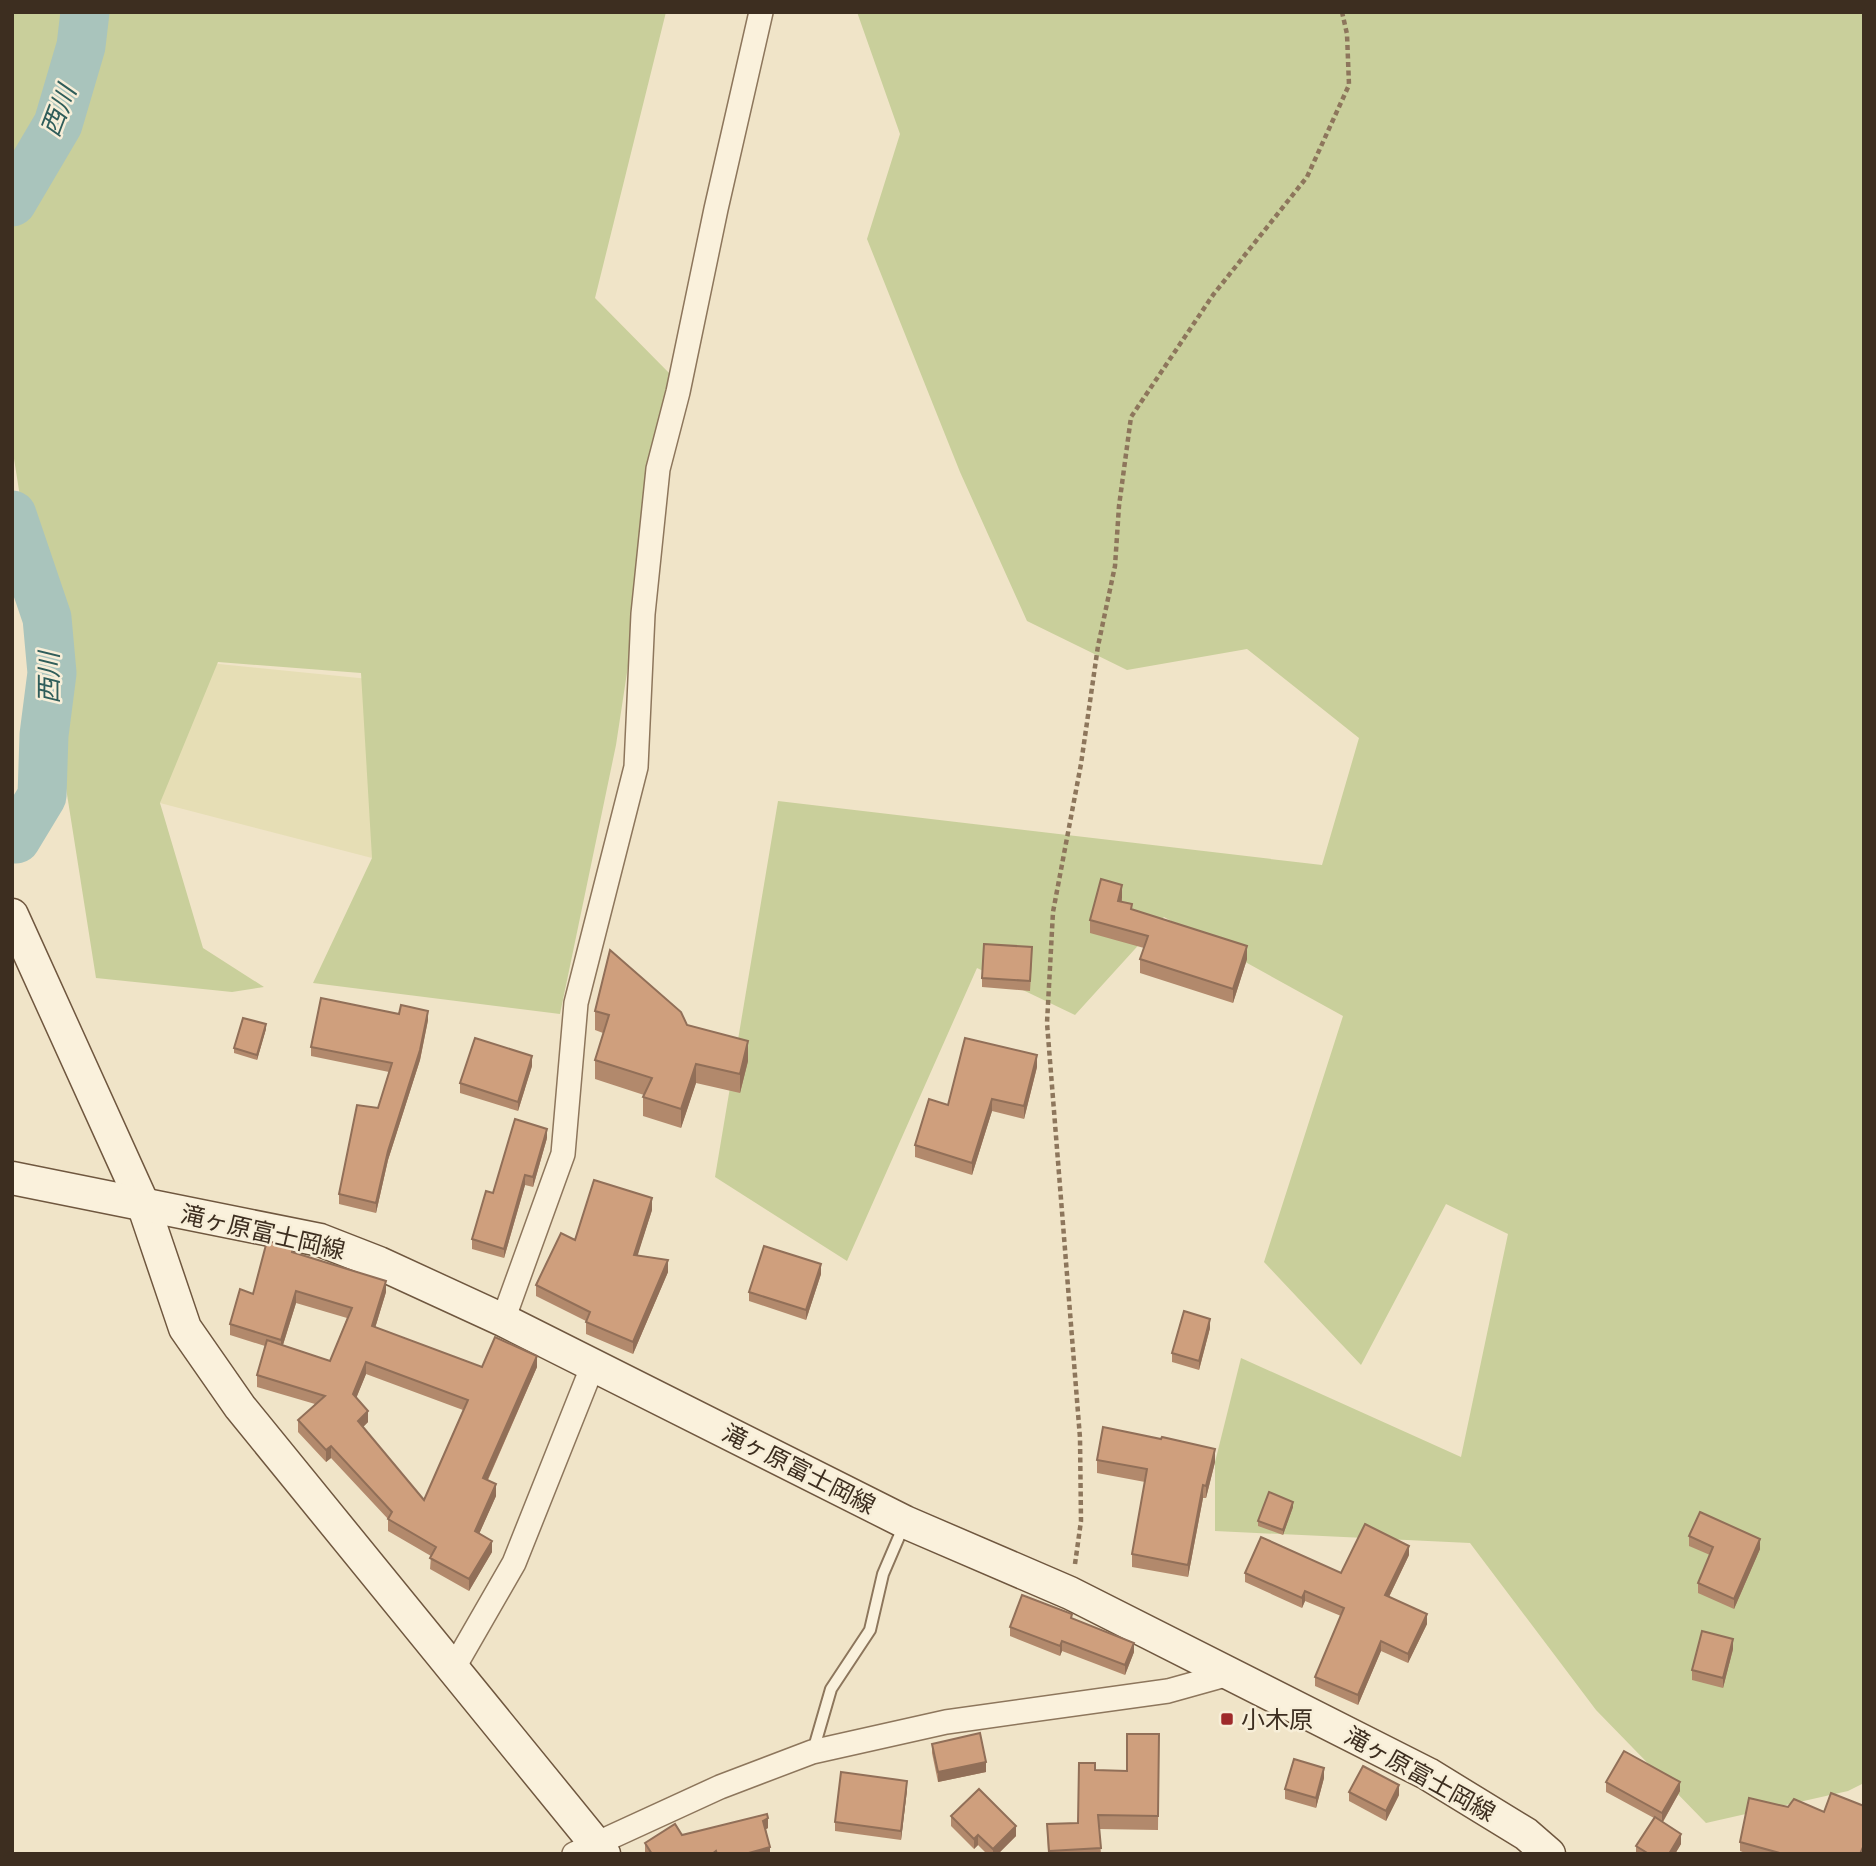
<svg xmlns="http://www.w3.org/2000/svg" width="1876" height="1866" viewBox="0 0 1876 1866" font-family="'Crimson Pro','Noto Sans JP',serif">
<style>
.farmland{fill:#e6deb5}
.green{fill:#c9cf9b}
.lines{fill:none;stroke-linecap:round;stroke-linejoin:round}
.river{stroke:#a9c4bc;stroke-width:49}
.lane-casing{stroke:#8d765c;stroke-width:14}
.street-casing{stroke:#8d765c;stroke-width:26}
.secondary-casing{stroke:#6f573f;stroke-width:35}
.path{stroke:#8d765c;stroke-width:4.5;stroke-dasharray:5 3.5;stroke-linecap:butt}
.lane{stroke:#faf1dc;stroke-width:10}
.street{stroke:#faf1dc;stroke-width:23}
.secondary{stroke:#faf1dc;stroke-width:32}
.wall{fill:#b2896c;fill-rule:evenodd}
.shaded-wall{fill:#916f58}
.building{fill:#cf9f7d;stroke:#916f58;stroke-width:2;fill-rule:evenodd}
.poi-dot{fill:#9e2a2b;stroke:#f7eed8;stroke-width:2.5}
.labels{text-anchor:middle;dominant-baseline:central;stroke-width:5;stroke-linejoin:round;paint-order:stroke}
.street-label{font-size:24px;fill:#3d2e20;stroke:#f7eed8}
.poi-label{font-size:24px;fill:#3d2e20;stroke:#f7eed8;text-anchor:start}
.water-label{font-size:26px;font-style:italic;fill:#2f5d5a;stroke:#f7eed8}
</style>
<rect width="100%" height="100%" fill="#f0e4c8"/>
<polygon class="farmland" points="209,663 369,679 372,858 160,803"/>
<g class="green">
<polygon points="12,12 666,12 595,298 672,376 616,745 560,1014 313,983 372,858 361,673 218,662 160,803 203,948 264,987 232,992 96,978 12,446"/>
<polygon points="857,12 1864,12 1864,1783 1848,1791 1706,1823 1596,1710 1470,1543 1215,1531 1215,1462 1241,1358 1461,1457 1508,1234 1446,1204 1361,1365 1264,1262 1343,1016 1164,917 1075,1015 977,968 847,1261 715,1177 778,801 1322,865 1359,738 1247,649 1127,670 1027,621 960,472 867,239 900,134"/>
</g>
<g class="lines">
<g class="river">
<polyline points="12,202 58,124 81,46 85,12"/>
<polyline points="12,515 47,618 52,673 44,735 42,796 16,839"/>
</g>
<defs>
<polyline id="lane" points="813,1751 831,1689 870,1630 883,1574 904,1525"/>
<g id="street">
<polyline points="503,1320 563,1154 576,1003 636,767 643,614 658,469 678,392 716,209 761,12"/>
<polyline points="453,1669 514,1563 593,1365"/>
<polyline points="574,1854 720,1787 812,1752 946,1722 1168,1691 1229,1674"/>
</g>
<g id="secondary">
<polyline points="12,915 143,1204 185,1328 240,1407 604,1854"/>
<polyline points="12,1178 320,1240 379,1263 503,1320 905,1522 1070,1593 1428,1774 1526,1834 1549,1854"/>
</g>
</defs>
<use href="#lane" class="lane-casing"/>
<use href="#street" class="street-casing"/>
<use href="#secondary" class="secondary-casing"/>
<polyline class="path" points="1075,1564 1081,1521 1080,1438 1047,1023 1053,912 1081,764 1098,646 1115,566 1119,506 1131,417 1213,295 1307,177 1349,85 1347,34 1342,12"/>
<use href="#lane" class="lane"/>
<use href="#street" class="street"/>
<use href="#secondary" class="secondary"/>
</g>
<g class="wall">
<polygon points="1122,898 1122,902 1132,909 1247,959 1233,1003 1140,973 1140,959 1144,948 1090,933 1090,920"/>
<polygon points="1032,957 1030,991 982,987 982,978"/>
<polygon points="595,1011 687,1025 748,1061 740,1093 696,1083 681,1128 643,1116 643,1097 644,1095 595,1079 595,1060 603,1033 595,1030"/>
<polygon points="428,1020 420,1060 388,1160 376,1213 339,1204 339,1194 378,1108 389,1072 311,1056 311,1047"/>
<polygon points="266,1029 257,1060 234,1053 234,1048"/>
<polygon points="532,1066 518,1111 460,1093 460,1083"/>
<polygon points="1037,1067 1024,1119 992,1111 972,1175 915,1157 915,1145 948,1105"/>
<polygon points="547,1138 533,1187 525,1185 504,1258 472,1249 472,1239 493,1193"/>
<polygon points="652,1210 637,1256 668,1272 633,1354 586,1334 586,1321 536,1296 536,1285 575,1240"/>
<path d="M293,1253L386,1292L375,1328L482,1367H537L488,1480L496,1496L479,1534L492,1552L469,1591L430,1569L431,1556L388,1531V1519L331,1458L326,1462L298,1432V1420L315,1404L257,1387V1375L265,1346L230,1335V1324ZM296,1303L347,1318L330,1361L283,1345ZM366,1374L463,1410L424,1500L363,1427L368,1422L356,1398Z"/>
<polygon points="821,1274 806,1320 749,1301 749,1292"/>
<polygon points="1210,1328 1199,1370 1172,1362 1172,1353"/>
<polygon points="1097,1460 1215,1462 1206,1498 1203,1498 1188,1577 1132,1567 1132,1554 1145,1482 1097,1473"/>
<polygon points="1293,1507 1283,1535 1258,1526 1258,1521"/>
<polygon points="1689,1536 1760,1549 1734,1609 1698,1593 1698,1583 1710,1555 1689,1546"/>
<polygon points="1409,1555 1389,1597 1427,1624 1408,1663 1381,1651 1358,1705 1315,1686 1315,1677 1341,1616 1305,1601 1302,1608 1245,1582 1245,1573 1341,1573"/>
<polygon points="1072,1619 1134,1652 1125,1675 1062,1651 1060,1656 1010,1636 1010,1627"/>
<polygon points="1733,1649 1723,1688 1692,1680 1692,1670"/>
<polygon points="1159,1734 1158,1830 1099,1829 1101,1854 1048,1854 1047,1824 1078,1823 1095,1770 1127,1771"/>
<polygon points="932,1744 986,1772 938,1782 932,1753"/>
<polygon points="1324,1778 1316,1808 1285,1799 1285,1789"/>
<polygon points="1606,1782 1680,1791 1663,1822 1681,1844 1675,1854 1636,1854 1636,1846 1654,1818 1606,1792"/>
<polygon points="907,1790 901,1840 835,1831 835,1822"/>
<polygon points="1349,1792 1399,1795 1386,1821 1349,1801"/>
<polygon points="1788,1807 1824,1812 1864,1854 1748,1854 1740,1851 1740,1842"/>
<polygon points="951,1816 1016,1836 998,1854 987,1854 978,1845 974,1849 951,1826"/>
<polygon points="768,1828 766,1829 770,1854 645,1853 645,1843 682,1835"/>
</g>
<g class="shaded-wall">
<polygon points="1122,885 1122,898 1118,914 1118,901"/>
<polygon points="1247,946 1247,959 1233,1003 1233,989"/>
<polygon points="428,1011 428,1020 420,1060 388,1160 376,1213 376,1203 388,1151"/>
<polygon points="266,1024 266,1029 257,1060 257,1055"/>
<polygon points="748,1041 748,1061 740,1093 740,1074"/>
<polygon points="1037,1055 1037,1067 1024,1119 1024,1106"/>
<polygon points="532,1056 532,1066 518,1111 518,1102"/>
<polygon points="696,1064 696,1083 681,1128 681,1109"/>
<polygon points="992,1099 992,1111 972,1175 972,1163"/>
<polygon points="547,1129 547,1138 533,1187 533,1177"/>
<polygon points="525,1175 525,1185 504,1258 504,1249"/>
<polygon points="652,1198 652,1210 634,1267 634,1255"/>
<polygon points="668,1260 668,1272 633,1354 633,1342"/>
<polygon points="821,1264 821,1274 806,1320 806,1310"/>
<polygon points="386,1281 386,1292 372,1338 372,1326"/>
<polygon points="296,1291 296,1303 281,1351 281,1340"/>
<polygon points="1210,1319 1210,1328 1199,1370 1199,1361"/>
<polygon points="537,1356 537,1367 483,1490 483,1478"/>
<polygon points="366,1362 366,1374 353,1406 353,1394"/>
<polygon points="368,1411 368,1422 358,1432 358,1421"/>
<polygon points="331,1446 331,1458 326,1462 326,1450"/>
<polygon points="1215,1449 1215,1462 1206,1498 1206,1486"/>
<polygon points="496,1484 496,1496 475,1543 475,1531"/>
<polygon points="1203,1485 1203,1498 1188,1577 1188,1565"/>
<polygon points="1293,1502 1293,1507 1283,1535 1283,1530"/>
<polygon points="1760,1539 1760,1549 1734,1609 1734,1599"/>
<polygon points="492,1541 492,1552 469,1591 469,1579"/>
<polygon points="1409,1546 1409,1555 1385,1605 1385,1595"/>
<polygon points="1305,1591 1305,1601 1302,1608 1302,1598"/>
<polygon points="1427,1614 1427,1624 1408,1663 1408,1654"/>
<polygon points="1733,1639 1733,1649 1723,1688 1723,1678"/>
<polygon points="1062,1641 1062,1651 1060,1656 1060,1646"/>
<polygon points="1381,1641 1381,1651 1358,1705 1358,1695"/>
<polygon points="1134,1643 1134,1652 1125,1675 1125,1665"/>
<polygon points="986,1762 986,1772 938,1782 938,1772"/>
<polygon points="1324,1768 1324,1778 1316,1808 1316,1798"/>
<polygon points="907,1781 907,1790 901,1840 901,1831"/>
<polygon points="1680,1782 1680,1791 1662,1823 1662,1813"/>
<polygon points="1399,1785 1399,1795 1386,1821 1386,1811"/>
<polygon points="768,1818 768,1828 763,1831 763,1821"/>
<polygon points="1016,1826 1016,1836 998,1854 993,1854 993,1849"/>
<polygon points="1681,1834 1681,1844 1675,1854 1669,1854"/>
<polygon points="978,1835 978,1845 974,1849 974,1839"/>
<polygon points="770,1847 770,1854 745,1854"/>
</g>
<g class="building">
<polygon points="1101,879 1122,885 1118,901 1132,904 1131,909 1247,946 1233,989 1140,959 1148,936 1090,920"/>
<polygon points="984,944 1032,947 1030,981 982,978"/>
<polygon points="610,950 681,1012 687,1025 748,1041 740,1074 696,1064 681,1109 643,1097 652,1078 595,1060 609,1015 595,1011"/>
<polygon points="321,998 399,1014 401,1005 428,1011 420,1050 388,1151 376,1203 339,1194 357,1105 378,1108 392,1063 311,1047"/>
<polygon points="243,1018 266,1024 257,1055 234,1048"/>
<polygon points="475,1038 532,1056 518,1102 460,1083"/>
<polygon points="965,1038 1037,1055 1024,1106 992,1099 972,1163 915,1145 929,1099 948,1105"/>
<polygon points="515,1119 547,1129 533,1177 525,1175 504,1249 472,1239 486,1191 493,1193"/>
<polygon points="594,1180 652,1198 634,1255 668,1260 633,1342 586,1322 590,1312 536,1285 561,1233 575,1240"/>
<path d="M267,1241L293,1247L292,1252L386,1281L372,1326L482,1367L495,1337L537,1356L483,1478L496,1484L475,1531L492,1541L469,1579L430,1558L436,1547L388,1519L392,1512L331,1446L326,1450L298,1420L325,1396L257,1375L267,1340L330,1361L352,1308L296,1291L281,1340L230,1324L240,1289L253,1294ZM366,1362L468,1400L424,1500L358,1421L368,1411L353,1394Z"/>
<polygon points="764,1246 821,1264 806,1310 749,1292"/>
<polygon points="1184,1311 1210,1319 1199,1361 1172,1353"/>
<polygon points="1103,1427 1161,1439 1162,1437 1215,1449 1206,1486 1203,1485 1188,1565 1132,1554 1147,1469 1097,1460"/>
<polygon points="1269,1492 1293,1502 1283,1530 1258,1521"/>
<polygon points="1700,1512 1760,1539 1734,1599 1698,1583 1713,1547 1689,1536"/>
<polygon points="1365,1524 1409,1546 1385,1595 1427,1614 1408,1654 1381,1641 1358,1695 1315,1677 1344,1608 1305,1591 1302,1598 1245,1573 1261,1537 1341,1573"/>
<polygon points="1022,1595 1072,1614 1071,1618 1134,1643 1125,1665 1062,1641 1060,1646 1010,1627"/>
<polygon points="1702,1631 1733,1639 1723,1678 1692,1670"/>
<polygon points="980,1733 986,1762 938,1772 932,1744"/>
<polygon points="1127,1734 1159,1734 1158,1816 1098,1815 1101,1848 1049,1851 1047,1824 1078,1823 1079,1763 1095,1763 1095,1770 1127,1771"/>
<polygon points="1624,1751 1680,1782 1662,1813 1606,1782"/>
<polygon points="1294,1759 1324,1768 1316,1798 1285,1789"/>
<polygon points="1363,1766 1399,1785 1386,1811 1349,1792"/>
<polygon points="841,1772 907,1781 901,1831 835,1822"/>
<polygon points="979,1789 1016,1826 993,1849 978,1835 974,1839 951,1816"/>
<polygon points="1831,1793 1864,1806 1864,1845 1860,1854 1783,1854 1740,1842 1749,1798 1788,1807 1794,1799 1824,1812"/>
<polygon points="767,1814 768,1818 763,1821 770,1847 745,1854 717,1854 716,1851 712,1854 652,1854 645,1843 675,1824 682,1835"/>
<polygon points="1655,1817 1681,1834 1669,1854 1649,1854 1636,1846"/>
</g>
<rect class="poi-dot" x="1220" y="1712" width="14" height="14" rx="3.5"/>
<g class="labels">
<g class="street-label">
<text transform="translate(263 1232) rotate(13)">滝ヶ原富士岡線</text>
<text transform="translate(799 1469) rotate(27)">滝ヶ原富士岡線</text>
<text transform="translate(1420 1774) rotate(29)">滝ヶ原富士岡線</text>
</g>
<g class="poi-label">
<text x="1241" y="1719">小木原</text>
</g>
<g class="water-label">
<text transform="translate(59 111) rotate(-69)">西川</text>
<text transform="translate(49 678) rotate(-90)">西川</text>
</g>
</g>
<rect width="1876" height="1866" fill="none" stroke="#3d2e20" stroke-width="28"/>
</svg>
